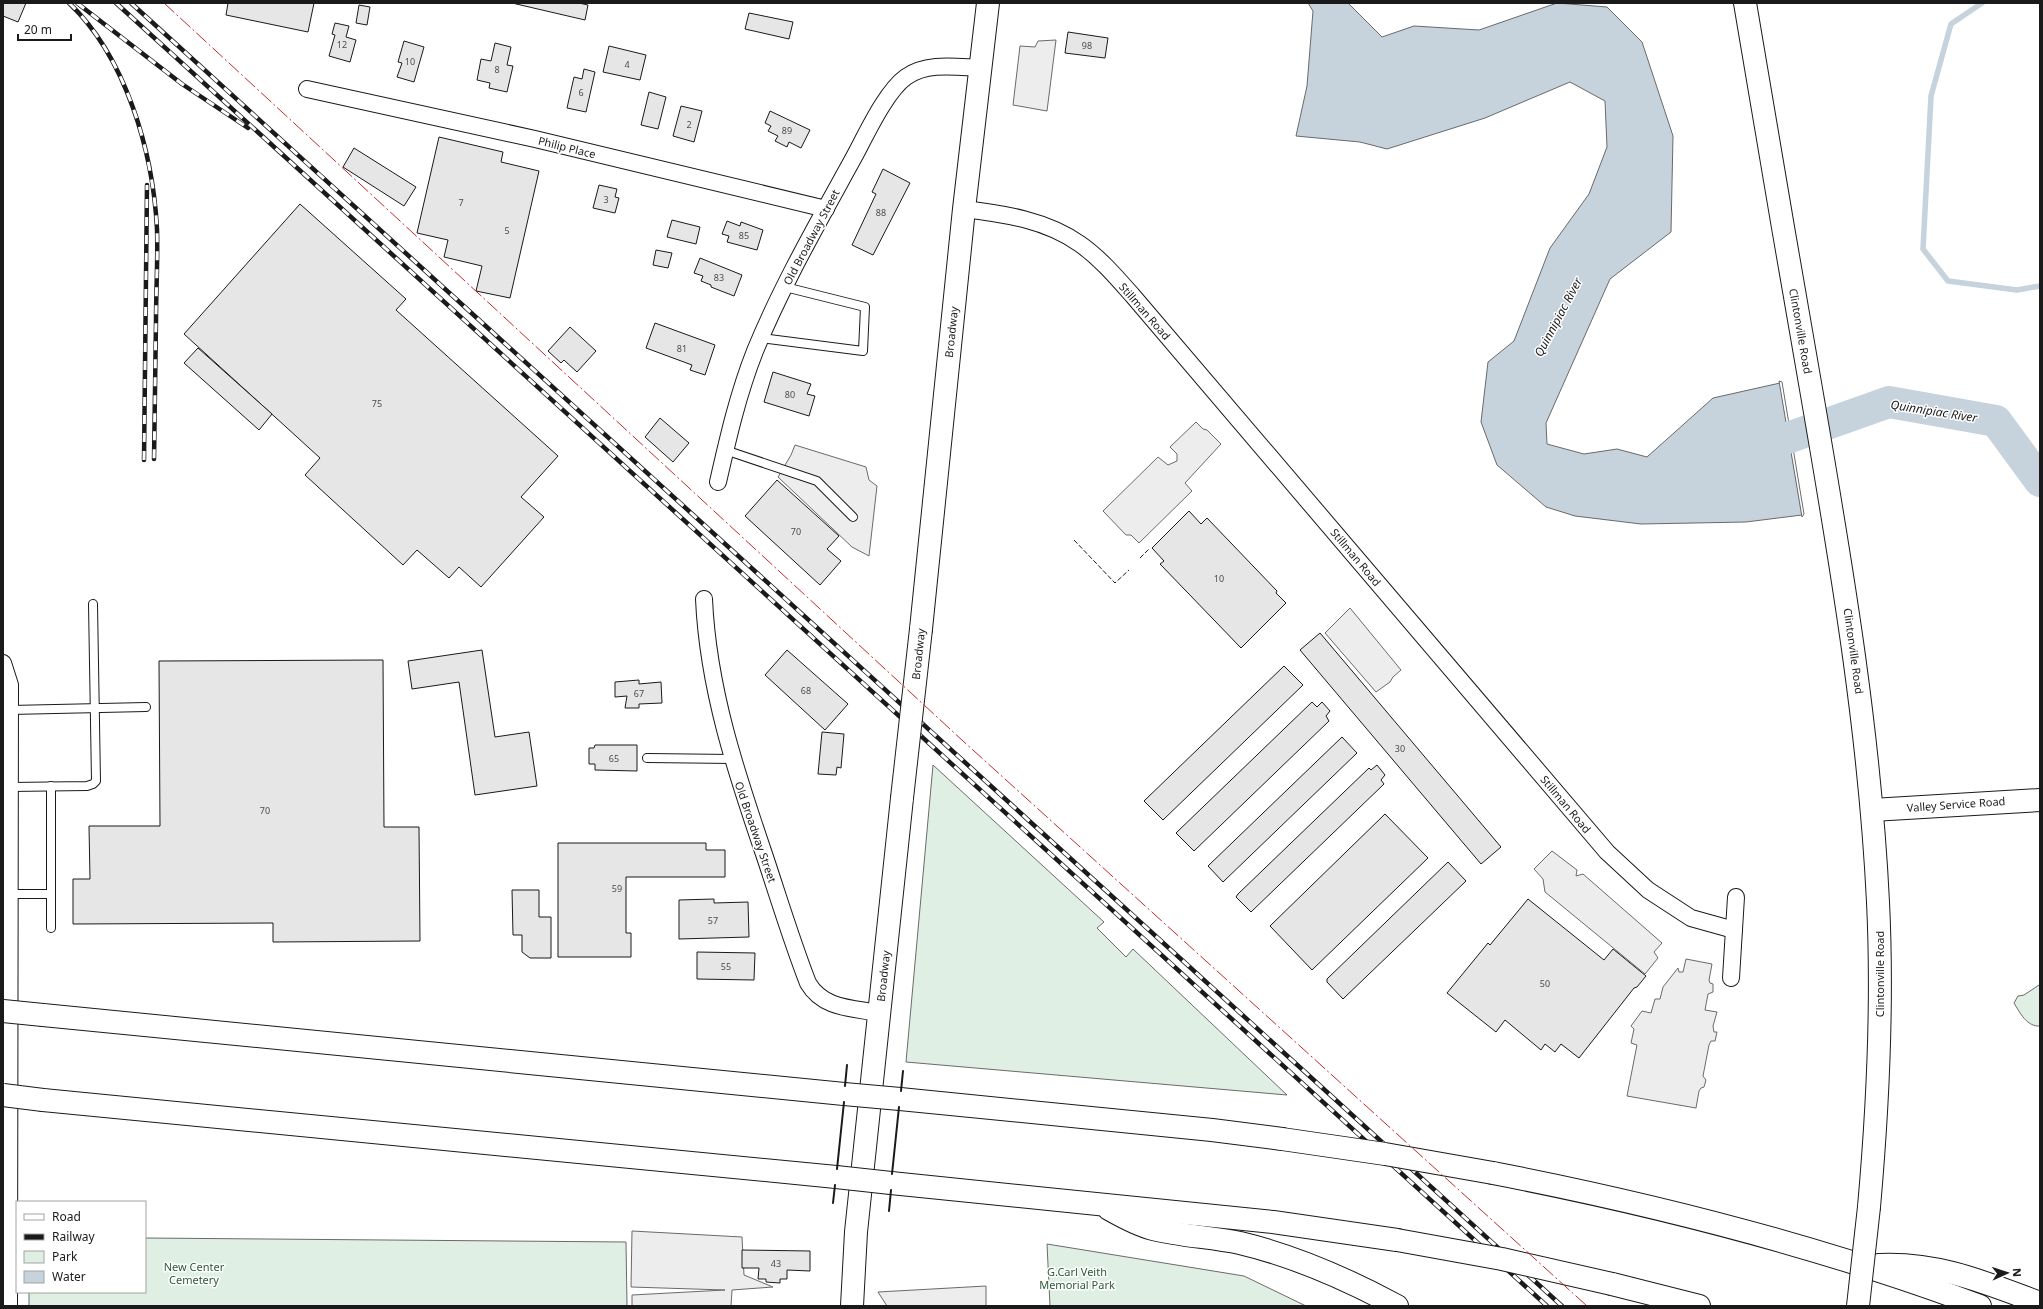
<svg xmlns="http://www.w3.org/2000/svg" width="2043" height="1309" viewBox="0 0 2043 1309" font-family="'Noto Sans',sans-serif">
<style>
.green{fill:#e0efe3;stroke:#6a6a6a}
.parking{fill:#ededed;stroke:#6a6a6a}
.water{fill:#c6d2dc;stroke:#6a6a6a}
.pier{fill:#fff;stroke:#6a6a6a}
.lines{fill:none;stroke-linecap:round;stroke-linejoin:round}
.stream{stroke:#c6d2dc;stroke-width:5.5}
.river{stroke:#c6d2dc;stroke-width:32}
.building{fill:#e6e6e6;stroke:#1a1a1a}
.lane-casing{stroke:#1a1a1a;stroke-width:10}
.street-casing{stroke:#1a1a1a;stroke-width:18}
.secondary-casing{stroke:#1a1a1a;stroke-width:24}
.primary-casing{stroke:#1a1a1a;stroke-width:24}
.highway-casing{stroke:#1a1a1a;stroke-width:24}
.lane{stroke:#fff;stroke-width:8}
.street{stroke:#fff;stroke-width:16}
.secondary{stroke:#fff;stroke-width:22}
.primary{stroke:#fff;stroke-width:22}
.highway{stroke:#fff;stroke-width:22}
.rail-casing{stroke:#1a1a1a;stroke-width:4.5}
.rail{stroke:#fff;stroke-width:3;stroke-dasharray:9;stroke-linecap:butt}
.secondary-bridge-casing{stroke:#1a1a1a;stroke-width:24;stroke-linecap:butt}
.primary-bridge-casing{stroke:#1a1a1a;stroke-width:24;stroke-linecap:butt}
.highway-bridge-casing{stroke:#1a1a1a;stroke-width:24;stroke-linecap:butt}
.secondary-bridge{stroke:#fff;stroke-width:22}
.primary-bridge{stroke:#fff;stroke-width:22}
.highway-bridge{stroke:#fff;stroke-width:22}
.fence{stroke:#1a1a1a;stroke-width:1;stroke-dasharray:5 2;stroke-linecap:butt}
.wall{stroke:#1a1a1a;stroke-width:2}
.power{stroke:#c62828;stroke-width:1;stroke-dasharray:14 3 2 3;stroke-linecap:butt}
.labels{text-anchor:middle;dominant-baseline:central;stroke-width:3;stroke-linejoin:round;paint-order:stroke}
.number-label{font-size:9px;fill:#4d4d4d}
.street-label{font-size:11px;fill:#1a1a1a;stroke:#fff}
.park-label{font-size:11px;fill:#2b5a34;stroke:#fff}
.water-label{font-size:12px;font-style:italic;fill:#1a1a1a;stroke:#fff}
</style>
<rect width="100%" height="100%" fill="#fff"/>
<g class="green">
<polygon points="933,765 1104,922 1097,928 1126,957 1133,949 1287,1095 906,1062"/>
<path d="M2039,985L2040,986V1026C2027,1027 2020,1013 2014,1003L2018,996L2024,995Z"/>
<polygon points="145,1238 626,1242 627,1306 29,1306 29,1292 145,1292"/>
<polygon points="1047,1244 1244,1276 1306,1306 1050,1306"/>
</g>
<g class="parking">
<polygon points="1056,40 1047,111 1013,105 1020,46 1035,47 1038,41"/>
<polygon points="1196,422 1203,429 1207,430 1221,444 1185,483 1192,491 1139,543 1131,535 1126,535 1103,511 1158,457 1168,465 1177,461 1177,454 1170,447"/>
<polygon points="795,445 866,467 869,480 877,486 869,556 852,547 778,477 791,455"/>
<polygon points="1350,608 1401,670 1393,677 1390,682 1376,692 1325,633"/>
<polygon points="1552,851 1577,870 1576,876 1583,874 1662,943 1654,952 1658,958 1645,974 1545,892 1543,879 1534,869"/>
<polygon points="1686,959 1712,964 1709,980 1710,983 1713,984 1713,992 1708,994 1705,1010 1717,1012 1713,1026 1714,1032 1717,1032 1715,1041 1711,1041 1709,1045 1703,1076 1706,1080 1704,1087 1701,1088 1699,1091 1696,1108 1627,1096 1637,1045 1631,1043 1634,1029 1631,1026 1642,1011 1651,1013 1655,999 1660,999 1663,987 1678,968 1679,972 1683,972"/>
<polygon points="632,1231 742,1237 744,1275 773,1287 732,1290 731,1306 632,1306 632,1295 725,1290 631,1287"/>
<polygon points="986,1286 986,1306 887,1306 878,1292"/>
</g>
<polygon class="water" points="1308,3 1348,3 1382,37 1414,26 1479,30 1557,3 1607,7 1642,42 1673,136 1671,232 1610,279 1546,423 1547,444 1584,454 1617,449 1647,457 1713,398 1780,383 1802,515 1746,522 1641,524 1575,516 1546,507 1497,465 1481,422 1488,362 1514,341 1550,248 1589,194 1607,147 1605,101 1570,82 1485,118 1387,149 1360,142 1296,136 1307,86 1313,11"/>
<polygon class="pier" points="1779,381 1782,382 1804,514 1802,517"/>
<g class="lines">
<polyline class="stream" points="1982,3 1951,24 1931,96 1923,249 1948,281 2017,290 2040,286"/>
<polyline class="river" points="1748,452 1889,402 1996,421 2040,481"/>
</g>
<g class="building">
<polygon points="3,3 26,3 18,22 3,16"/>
<polygon points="228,3 314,3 308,32 226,15"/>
<polygon points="512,3 579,3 588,5 585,20"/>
<polygon points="359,5 370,7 367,25 356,23"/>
<polygon points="749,13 793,22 789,39 745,29"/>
<polygon points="335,23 349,26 346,37 356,40 350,62 329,56 335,35 332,34"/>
<polygon points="1068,32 1108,38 1105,58 1065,53"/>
<polygon points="404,41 424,47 414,82 397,77 402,63 398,62"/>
<polygon points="495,43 511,47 507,65 513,66 507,92 489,88 490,83 477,80 481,59 491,61"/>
<polygon points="609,46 646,55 640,80 603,72"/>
<polygon points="584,69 595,72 586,112 567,108 574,77 582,79"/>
<polygon points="649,92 666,97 658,129 641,125"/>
<polygon points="681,106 702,111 694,142 673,136"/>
<polygon points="770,111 810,130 801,148 789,142 787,147 775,141 778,136 768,131 771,126 765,123"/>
<polygon points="439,137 503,152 501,162 539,171 510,298 476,291 482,266 444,257 448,240 417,233"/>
<polygon points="354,148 416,187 404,206 343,167"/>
<polygon points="883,169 910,183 873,255 852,245 876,194 872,192"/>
<polygon points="599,185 617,189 615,197 619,198 615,213 593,208"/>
<polygon points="300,204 406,299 396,310 558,456 521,497 544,517 481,587 459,567 449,578 417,550 403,565 305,475 320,458 184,334"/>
<polygon points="672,220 700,227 696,244 667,237"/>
<polygon points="727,221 740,226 741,222 763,230 757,250 727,242 729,236 722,234"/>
<polygon points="656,250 672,253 668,268 653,265"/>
<polygon points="700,258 742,275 734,296 711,287 711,285 701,281 703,276 694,273"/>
<polygon points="655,323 715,345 705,375 690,370 692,365 646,348"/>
<polygon points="570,327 596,351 577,372 564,360 561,363 548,351"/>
<polygon points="198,348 272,414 259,430 184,363"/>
<polygon points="773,372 811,384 807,394 815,396 809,416 764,402"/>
<polygon points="660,418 689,443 673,462 645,437"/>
<polygon points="777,480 839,536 827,549 841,561 820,585 745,516"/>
<polygon points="1189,511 1201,524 1207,518 1277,591 1276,593 1286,603 1241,648 1160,564 1164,561 1152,548"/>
<polygon points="1320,633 1501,847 1481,864 1300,650"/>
<polygon points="482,650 495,737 529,732 537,786 475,795 459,682 412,689 408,661"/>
<polygon points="787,650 848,704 825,730 765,675"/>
<polygon points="383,660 384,827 419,827 420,941 273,942 273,923 73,924 73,879 90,879 89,826 160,826 159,661"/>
<polygon points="1284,666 1303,685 1163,820 1144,801"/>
<polygon points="639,680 639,684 661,682 662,703 639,704 639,708 625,708 627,696 615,697 615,682"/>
<polygon points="1312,702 1317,707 1322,702 1330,711 1326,716 1329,721 1194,851 1176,833"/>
<polygon points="822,732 844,734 841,768 837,767 836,775 818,774"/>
<polygon points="1342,737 1357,753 1223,882 1208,866"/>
<polygon points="595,745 637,745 637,771 595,770 595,764 589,764 589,748 594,748"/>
<polygon points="1377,765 1385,775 1381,780 1384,784 1251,912 1236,897 1238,894 1369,768 1371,770"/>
<polygon points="1385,814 1428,858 1312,970 1270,926"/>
<polygon points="558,843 706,843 706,850 725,850 725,877 626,877 626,933 631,933 631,957 558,957"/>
<polygon points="1448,862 1466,881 1343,999 1327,982 1327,979"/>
<polygon points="512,890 539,890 539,917 551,917 551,958 530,958 522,952 522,935 513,935"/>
<polygon points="714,899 714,903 748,902 749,937 679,939 679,900"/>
<polygon points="1528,899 1604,960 1613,949 1646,976 1637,987 1634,988 1579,1058 1561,1044 1555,1052 1545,1044 1541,1050 1505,1020 1496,1032 1447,993 1488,943 1490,945"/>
<polygon points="697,952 755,953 754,980 697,979"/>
<polygon points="742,1250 810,1251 810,1271 787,1270 787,1279 780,1279 780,1283 766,1282 766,1279 758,1279 759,1268 742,1268"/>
</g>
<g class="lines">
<defs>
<g id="lane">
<polyline points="761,338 863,351 865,307 785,287"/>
<polyline points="725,450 817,481 853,517"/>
<polyline points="10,710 146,707"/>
<polyline points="647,758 732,759"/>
<polyline points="10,787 87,786 93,784 96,781 93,604"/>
<polyline points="9,894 51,894"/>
<polyline points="51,928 51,786"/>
</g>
<g id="street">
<polyline points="307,89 535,139 826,209"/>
<path d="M964,209C1005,214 1046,220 1080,244C1100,258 1117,278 1133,296L1607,852L1648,890L1691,918L1734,930"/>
<path d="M718,482C728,438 738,394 755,351C782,285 819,221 854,157C866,135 886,91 906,77C927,62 956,67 980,68"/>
<path d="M704,599C708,689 736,772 765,857C779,899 792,942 808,983C823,1009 852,1008 879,1013"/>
<polyline points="3,663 10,685 9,1306"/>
<polyline points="1731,978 1736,897"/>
</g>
<g id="secondary">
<polyline points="921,629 964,209 988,3"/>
<polyline points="852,1306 856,1232 902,798"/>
</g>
<g id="primary">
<path d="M1745,3C1768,139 1791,276 1815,412C1843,575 1870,737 1878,902C1883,1004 1878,1106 1869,1207"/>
<polyline points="1872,810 2040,800"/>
</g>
<g id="highway">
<polyline points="43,1015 844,1094"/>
<polyline points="900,1099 1212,1130 1282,1139"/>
<polyline points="43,1100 836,1177"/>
<path d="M1493,1173C1658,1205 1822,1247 1980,1306"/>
<polyline points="891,1183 1273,1222 1397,1240"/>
<path d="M1109,1209C1123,1217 1138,1225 1153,1229C1181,1236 1211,1237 1240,1243C1295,1256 1347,1279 1397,1306"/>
<path d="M1879,1265C1938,1262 1986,1283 2040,1303"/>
<polyline points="1612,1284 1699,1306"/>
</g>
</defs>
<use href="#lane" class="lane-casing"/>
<use href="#street" class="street-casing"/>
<use href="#secondary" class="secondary-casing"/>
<use href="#primary" class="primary-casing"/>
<use href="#highway" class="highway-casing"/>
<use href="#lane" class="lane"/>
<use href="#street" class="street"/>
<use href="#secondary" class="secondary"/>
<use href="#primary" class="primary"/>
<use href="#highway" class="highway"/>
<defs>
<g id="rail">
<path d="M69,3C126,57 153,152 157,229C158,259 156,290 156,320C155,367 155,413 154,459"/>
<polyline points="77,3 182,84 248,128"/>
<polyline points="116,3 1547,1306"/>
<polyline points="131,3 1562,1306"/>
<polyline points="144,460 147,185"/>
</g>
</defs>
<use href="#rail" class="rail-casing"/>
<use href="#rail" class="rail"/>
<defs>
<polyline id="secondary-bridge" points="902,798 921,629"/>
<polyline id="primary-bridge" points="1858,1306 1869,1207"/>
<g id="highway-bridge">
<polyline points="3,1011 43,1015"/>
<polyline points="844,1094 900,1099"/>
<polyline points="3,1095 43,1100"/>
<polyline points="1282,1139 1385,1154 1493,1173"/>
<polyline points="836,1177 891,1183"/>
<polyline points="1397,1240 1502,1259 1612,1284"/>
</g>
</defs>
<use href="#secondary-bridge" class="secondary-bridge-casing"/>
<use href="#primary-bridge" class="primary-bridge-casing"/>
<use href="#highway-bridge" class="highway-bridge-casing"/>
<use href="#secondary-bridge" class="secondary-bridge"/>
<use href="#primary-bridge" class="primary-bridge"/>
<use href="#highway-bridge" class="highway-bridge"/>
<g class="fence">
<polyline points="1074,540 1115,583 1129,570"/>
<polyline points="1140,558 1149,549"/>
</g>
<g class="wall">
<polyline points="845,1086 847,1065"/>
<polyline points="901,1091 903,1071"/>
<polyline points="837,1169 844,1102"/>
<polyline points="892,1174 899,1107"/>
<polyline points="833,1203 835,1185"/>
<polyline points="889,1211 891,1190"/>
</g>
<polyline class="power" points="164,3 963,741 1587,1306"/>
</g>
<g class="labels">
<g class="number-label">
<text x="342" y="44">12</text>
<text x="1087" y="45">98</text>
<text x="410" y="61">10</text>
<text x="627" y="64">4</text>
<text x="497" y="69">8</text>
<text x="581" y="92">6</text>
<text x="689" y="124">2</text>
<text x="787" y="130">89</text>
<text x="606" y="199">3</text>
<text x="461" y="202">7</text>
<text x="881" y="212">88</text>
<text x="507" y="230">5</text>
<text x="744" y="235">85</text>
<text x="719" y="277">83</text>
<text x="682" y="348">81</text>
<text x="790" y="394">80</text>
<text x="377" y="403">75</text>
<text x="796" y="531">70</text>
<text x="1219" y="578">10</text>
<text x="806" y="690">68</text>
<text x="639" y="693">67</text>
<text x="1400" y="748">30</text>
<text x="614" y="758">65</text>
<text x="265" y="810">70</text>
<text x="617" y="888">59</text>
<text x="713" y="920">57</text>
<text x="726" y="966">55</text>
<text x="1545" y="983">50</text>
<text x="776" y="1263">43</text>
</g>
<g class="street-label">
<text transform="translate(567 147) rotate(14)">Philip Place</text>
<text transform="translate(811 237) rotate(-62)">Old Broadway Street</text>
<text transform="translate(1145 311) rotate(49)">Stillman Road</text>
<text transform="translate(1801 331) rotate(80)">Clintonville Road</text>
<text transform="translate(951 332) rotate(-84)">Broadway</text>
<text transform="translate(1356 557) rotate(50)">Stillman Road</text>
<text transform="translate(1854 651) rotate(82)">Clintonville Road</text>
<text transform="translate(918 654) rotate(-84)">Broadway</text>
<text transform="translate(1566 804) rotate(50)">Stillman Road</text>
<text transform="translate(1956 804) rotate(-4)">Valley Service Road</text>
<text transform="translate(756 832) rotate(71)">Old Broadway Street</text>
<text transform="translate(1879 974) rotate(-90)">Clintonville Road</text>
<text transform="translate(883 976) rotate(-84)">Broadway</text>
</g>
<g class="park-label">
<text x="194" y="1266">New Center<tspan x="194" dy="13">Cemetery</tspan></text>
<text x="1077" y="1271">G.Carl Veith<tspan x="1077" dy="13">Memorial Park</tspan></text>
</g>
<g class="water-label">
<text transform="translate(1558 317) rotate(-62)">Quinnipiac River</text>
<text transform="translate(1934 411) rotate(9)">Quinnipiac River</text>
</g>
</g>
<rect width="2043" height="1309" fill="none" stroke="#1a1a1a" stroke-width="8"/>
<rect x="16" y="1201" width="130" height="92" fill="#ffffff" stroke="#a3a3a3"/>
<rect x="24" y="1214" width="20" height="6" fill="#ffffff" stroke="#a3a3a3"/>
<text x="52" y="1221" font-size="12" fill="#1a1a1a">Road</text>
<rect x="24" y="1234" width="20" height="6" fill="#1a1a1a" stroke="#a3a3a3"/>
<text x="52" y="1241" font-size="12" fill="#1a1a1a">Railway</text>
<rect x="24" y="1251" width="20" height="12" fill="#e0efe3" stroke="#a3a3a3"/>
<text x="52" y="1261" font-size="12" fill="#1a1a1a">Park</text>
<rect x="24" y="1271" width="20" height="12" fill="#c6d2dc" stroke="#a3a3a3"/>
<text x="52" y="1281" font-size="12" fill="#1a1a1a">Water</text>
<g transform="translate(2007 1273) rotate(87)" stroke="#ffffff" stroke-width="3" paint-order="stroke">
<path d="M0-3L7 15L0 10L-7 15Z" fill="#1a1a1a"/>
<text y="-6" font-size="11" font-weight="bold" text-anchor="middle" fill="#1a1a1a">N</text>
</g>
<path d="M18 34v6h53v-6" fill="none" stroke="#1a1a1a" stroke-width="2"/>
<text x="24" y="34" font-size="12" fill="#1a1a1a" stroke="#ffffff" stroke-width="3" paint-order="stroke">20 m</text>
</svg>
